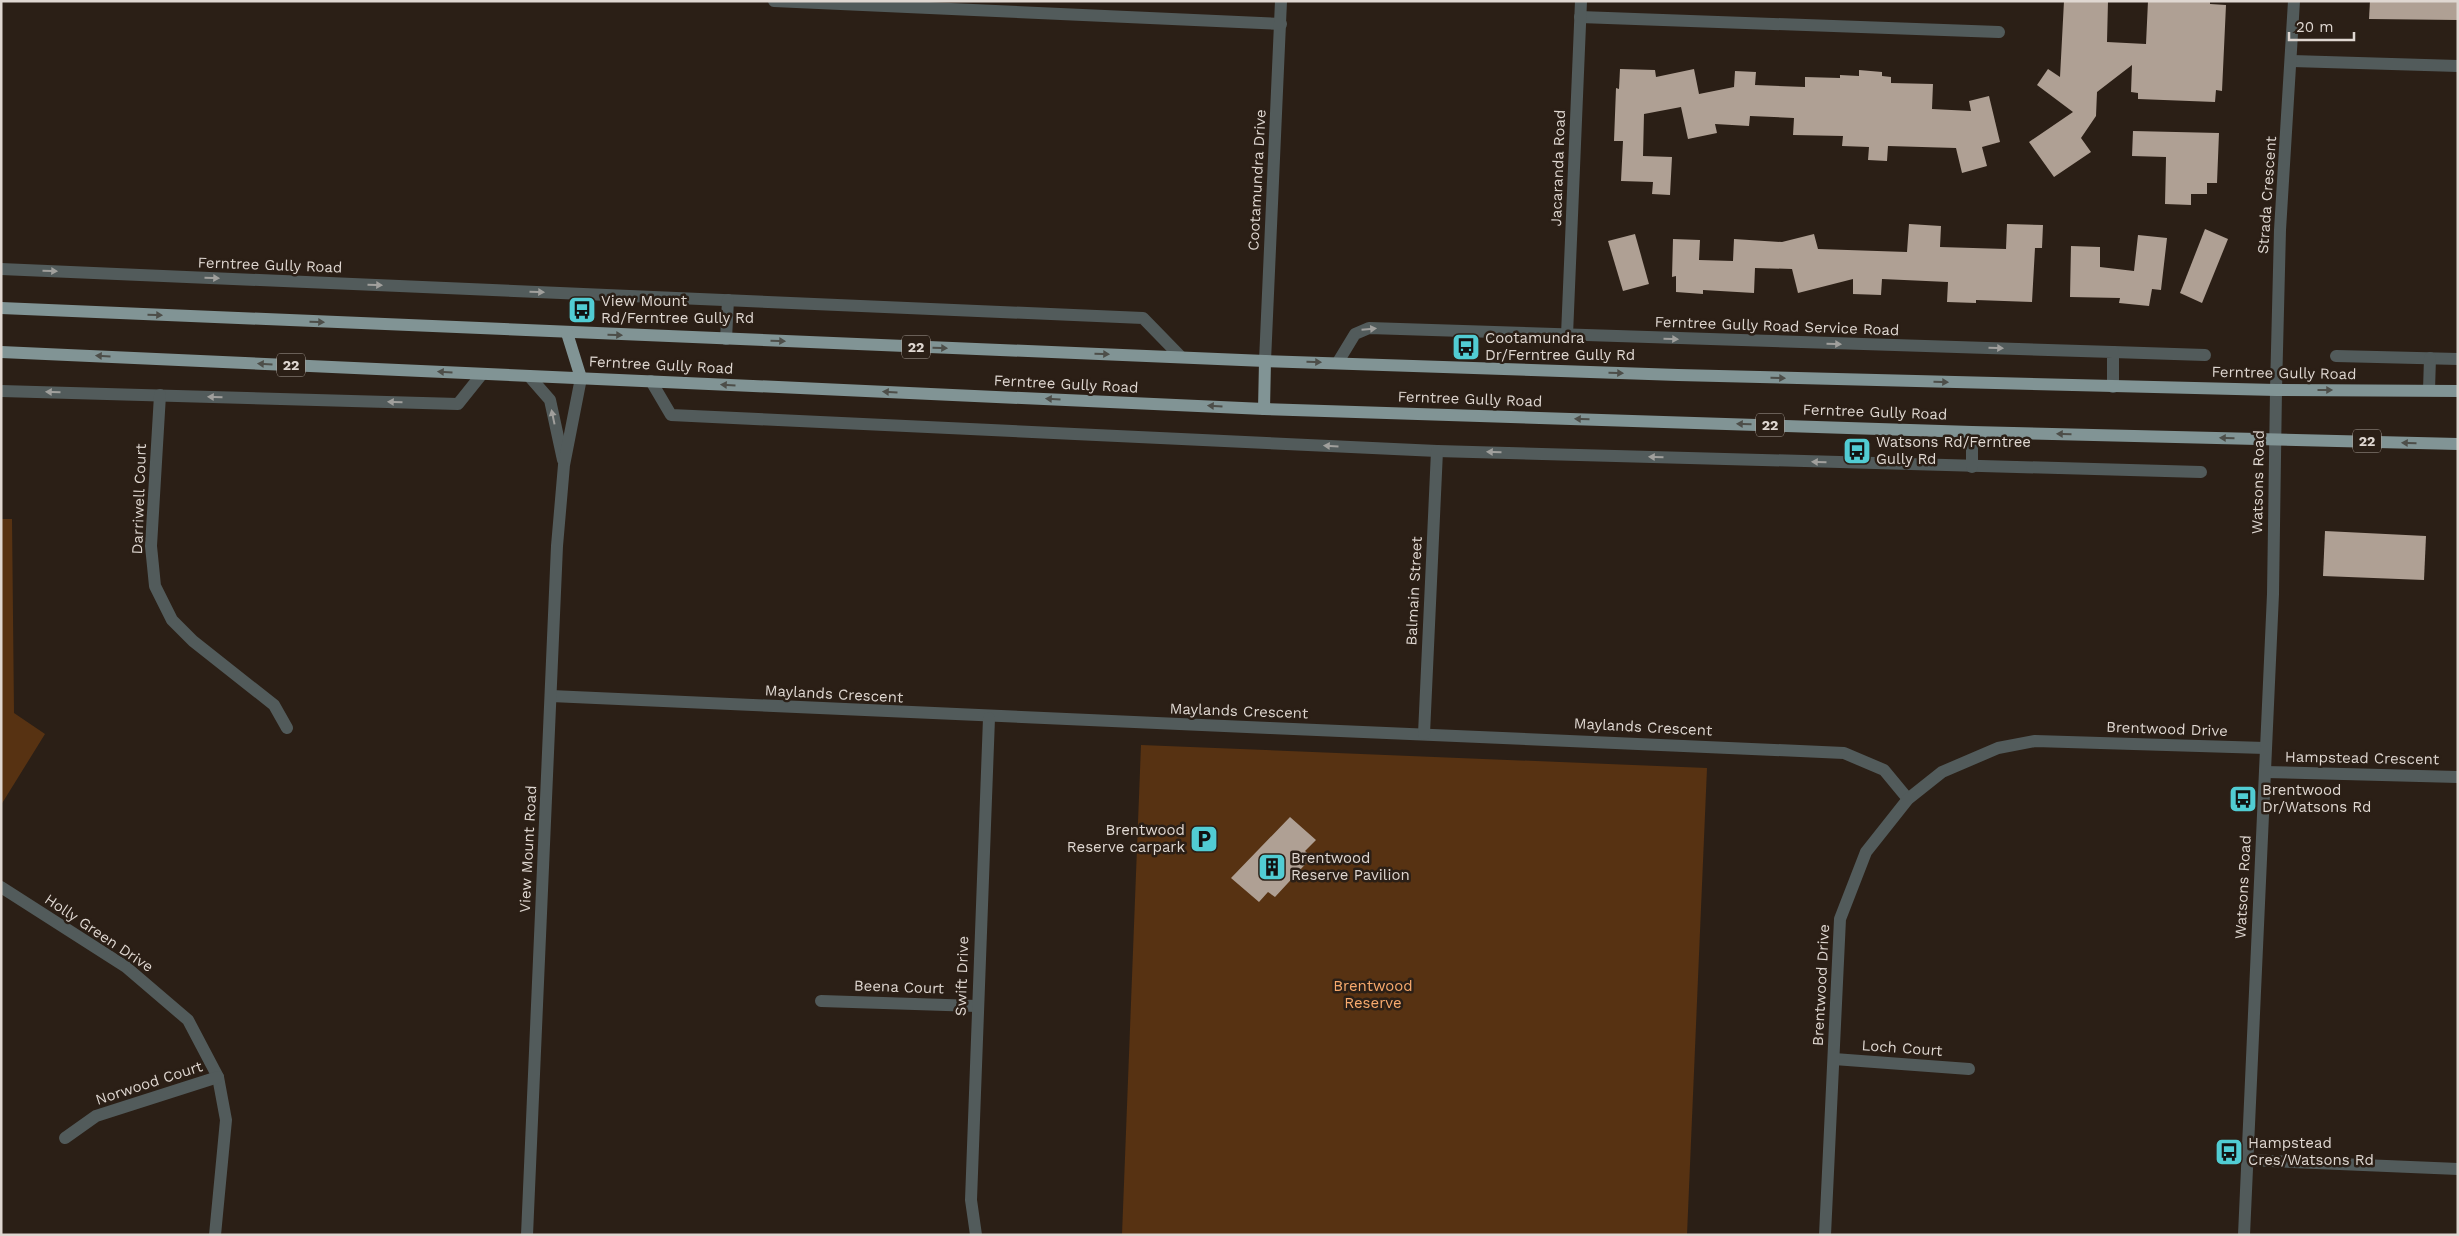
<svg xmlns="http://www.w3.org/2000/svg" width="2459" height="1236" viewBox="0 0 2459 1236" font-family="'Work Sans',sans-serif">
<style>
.green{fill:#573212}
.building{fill:#afa094}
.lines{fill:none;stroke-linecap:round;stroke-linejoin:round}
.minor{stroke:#525b5b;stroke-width:12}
.tertiary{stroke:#525b5b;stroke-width:12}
.primary{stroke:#819495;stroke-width:12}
.oneway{fill:#a09f9c}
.oneway2{fill:#4d4e49}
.labels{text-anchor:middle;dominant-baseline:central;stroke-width:5;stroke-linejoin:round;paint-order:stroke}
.shield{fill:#2b1f16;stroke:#a9a099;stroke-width:1}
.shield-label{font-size:14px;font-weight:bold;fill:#dfd7d1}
.street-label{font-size:15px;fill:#dfd7d1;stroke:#2b1f16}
.poi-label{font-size:15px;fill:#dfd7d1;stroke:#2b1f16;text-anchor:start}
.park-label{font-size:15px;fill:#f8aa6d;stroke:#2b1f16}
</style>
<rect width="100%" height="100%" fill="#2b1f16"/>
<g class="green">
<polygon points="1,519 12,519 14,713 45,734 1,805"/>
<polygon points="1141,745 1707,768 1687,1235 1122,1235"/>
</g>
<g class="building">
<polygon points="2064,1 2108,1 2107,42 2146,44 2148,1 2210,1 2210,4 2226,5 2222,91 2216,90 2215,102 2138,99 2138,93 2131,92 2132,65 2097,92 2096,116 2081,138 2091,152 2054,177 2029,142 2073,112 2037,85 2048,69 2060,77"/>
<polygon points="2370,1 2458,1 2458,20 2369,19"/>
<polygon points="1620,69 1655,70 1656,77 1694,69 1699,94 1734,87 1735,71 1756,72 1755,85 1805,87 1805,77 1840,78 1840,75 1859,76 1859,70 1882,72 1882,76 1891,77 1891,83 1933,84 1932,109 1971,111 1969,101 1989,96 2000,142 1982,147 1987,166 1962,173 1956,148 1888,146 1887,161 1868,160 1869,147 1842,146 1843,136 1793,135 1794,118 1750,116 1749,126 1715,124 1717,133 1688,139 1681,107 1644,114 1643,156 1672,157 1670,195 1652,194 1653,182 1621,181 1623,141 1614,141 1616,88 1619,89"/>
<polygon points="2133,131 2219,133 2217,183 2207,183 2207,194 2191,194 2191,205 2165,204 2166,157 2132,156"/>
<polygon points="1909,224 1941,226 1940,247 2006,249 2007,224 2043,225 2042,248 2035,248 2032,302 1976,300 1976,303 1947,302 1948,282 1882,279 1881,295 1853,294 1853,279 1798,293 1792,269 1755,268 1754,293 1703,290 1703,294 1676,292 1676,276 1672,277 1673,239 1700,240 1699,260 1733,261 1734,239 1782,242 1814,234 1818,249 1907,252"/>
<polygon points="2205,229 2228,239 2202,303 2180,293"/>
<polygon points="1635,234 1649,284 1623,291 1608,241"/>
<polygon points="2138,235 2167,238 2161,290 2152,289 2149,306 2119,303 2120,298 2070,297 2071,246 2100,247 2100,267 2134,271"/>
<polygon points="2325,531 2426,536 2424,580 2323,576"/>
<polygon points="1290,817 1316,840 1305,851 1312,857 1275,897 1268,892 1259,902 1231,878"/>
</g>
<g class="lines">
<g class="minor">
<polyline points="774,1 1281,24"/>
<polyline points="1580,17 1999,32"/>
<polyline points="2292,61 2458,66"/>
<polyline points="1,269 1143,318 1181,357"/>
<polyline points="1567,335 1581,1"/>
<polyline points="726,339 728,300"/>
<polyline points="2113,352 2205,355"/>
<polyline points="2336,356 2458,359"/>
<polyline points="1265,361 1281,1"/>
<polyline points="1338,362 1355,334 1369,328 2113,352 2113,387"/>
<polyline points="651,381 671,415 1437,451 2201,472"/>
<polyline points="2276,390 2280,230 2294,1"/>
<polyline points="2429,390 2430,358"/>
<polyline points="1,391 458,404 482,374"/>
<polyline points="160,395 151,546 155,586 172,620 193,641 274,705 287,728"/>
<polyline points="1972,432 1972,467"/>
<path d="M551,696C982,717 1413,733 1844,753L1884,770L1908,799"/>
<polyline points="1424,734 1437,451"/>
<polyline points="2265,772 2458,777"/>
<polyline points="1,887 126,967 188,1020 218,1077 226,1120 215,1235"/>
<polyline points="821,1001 977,1006"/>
<polyline points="1834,1059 1969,1069"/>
<polyline points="65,1138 96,1116 218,1077"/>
<polyline points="2247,1160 2458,1169"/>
<polyline points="976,1235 971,1200 989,718"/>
<polyline points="1825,1235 1840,919 1866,852 1908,799 1942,772 1998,748 2035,741 2265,748"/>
</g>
<g class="tertiary">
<polyline points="529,376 550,400 563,460"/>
<polyline points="527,1235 557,546 564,465 581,378"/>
<polyline points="2244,1235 2273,594 2276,390"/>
</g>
<g class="primary">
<polyline points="1,308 1265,361 1678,375 2276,390 2458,391"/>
<polyline points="567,333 581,378"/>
<polyline points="1,352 1264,409 1972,432 2458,444"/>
<polyline points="1264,409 1265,361"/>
</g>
</g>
<defs><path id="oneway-solid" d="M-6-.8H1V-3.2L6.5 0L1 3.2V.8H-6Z" transform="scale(1.25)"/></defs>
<g class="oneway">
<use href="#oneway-solid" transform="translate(50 271) rotate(2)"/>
<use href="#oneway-solid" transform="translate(212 278) rotate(2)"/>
<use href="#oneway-solid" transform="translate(375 285) rotate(2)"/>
<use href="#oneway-solid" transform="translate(537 292) rotate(2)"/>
<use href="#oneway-solid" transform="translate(1369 329) rotate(-5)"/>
<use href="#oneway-solid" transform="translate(1671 339) rotate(2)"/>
<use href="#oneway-solid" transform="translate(1834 344) rotate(2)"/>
<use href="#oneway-solid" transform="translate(1996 348) rotate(2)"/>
<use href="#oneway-solid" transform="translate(53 392) rotate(-178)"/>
<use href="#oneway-solid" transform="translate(215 397) rotate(-178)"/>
<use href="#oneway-solid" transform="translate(395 402) rotate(-178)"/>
<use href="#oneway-solid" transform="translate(553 417) rotate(-102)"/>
<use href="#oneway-solid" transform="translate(1331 446) rotate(-177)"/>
<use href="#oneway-solid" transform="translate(1494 452) rotate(-178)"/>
<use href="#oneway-solid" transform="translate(1656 457) rotate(-178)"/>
<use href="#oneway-solid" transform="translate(1819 462) rotate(-178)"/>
</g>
<g class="oneway2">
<use href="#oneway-solid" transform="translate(155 315) rotate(2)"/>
<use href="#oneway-solid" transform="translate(317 322) rotate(2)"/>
<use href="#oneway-solid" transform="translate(615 335) rotate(2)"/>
<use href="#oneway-solid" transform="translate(778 341) rotate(2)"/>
<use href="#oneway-solid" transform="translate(940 348) rotate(2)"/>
<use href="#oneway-solid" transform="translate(1102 354) rotate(2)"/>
<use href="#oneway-solid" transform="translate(103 356) rotate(-177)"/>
<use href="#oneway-solid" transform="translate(1314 362) rotate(1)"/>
<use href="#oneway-solid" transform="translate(265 364) rotate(-177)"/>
<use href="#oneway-solid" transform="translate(445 372) rotate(-177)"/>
<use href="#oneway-solid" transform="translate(1616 373) rotate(2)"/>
<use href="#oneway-solid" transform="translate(1778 378) rotate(2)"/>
<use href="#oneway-solid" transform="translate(1941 382) rotate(2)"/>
<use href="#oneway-solid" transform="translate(728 385) rotate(-177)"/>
<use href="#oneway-solid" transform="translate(2325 390)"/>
<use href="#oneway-solid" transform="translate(890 392) rotate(-177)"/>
<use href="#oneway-solid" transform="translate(1053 399) rotate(-177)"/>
<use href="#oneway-solid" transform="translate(1215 406) rotate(-177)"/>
<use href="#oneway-solid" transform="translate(1582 419) rotate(-178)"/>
<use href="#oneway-solid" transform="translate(1744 424) rotate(-178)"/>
<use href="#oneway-solid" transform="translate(2064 434) rotate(-179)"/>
<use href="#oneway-solid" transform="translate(2227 438) rotate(-179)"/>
<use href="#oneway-solid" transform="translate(2409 443) rotate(-178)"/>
</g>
<defs>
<symbol id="bus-square" viewBox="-11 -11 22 22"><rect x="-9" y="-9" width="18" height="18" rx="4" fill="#51ccd3" stroke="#2b1f16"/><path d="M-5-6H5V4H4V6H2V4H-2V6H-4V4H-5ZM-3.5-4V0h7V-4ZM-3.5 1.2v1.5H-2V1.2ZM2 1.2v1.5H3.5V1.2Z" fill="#111"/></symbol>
<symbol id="parking-square" viewBox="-11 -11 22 22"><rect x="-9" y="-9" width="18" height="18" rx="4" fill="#51ccd3" stroke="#2b1f16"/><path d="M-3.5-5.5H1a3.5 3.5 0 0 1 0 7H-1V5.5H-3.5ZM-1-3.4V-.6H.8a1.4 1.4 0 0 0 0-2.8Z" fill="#111"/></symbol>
<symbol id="building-square" viewBox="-11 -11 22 22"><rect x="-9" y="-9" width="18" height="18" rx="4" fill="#51ccd3" stroke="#2b1f16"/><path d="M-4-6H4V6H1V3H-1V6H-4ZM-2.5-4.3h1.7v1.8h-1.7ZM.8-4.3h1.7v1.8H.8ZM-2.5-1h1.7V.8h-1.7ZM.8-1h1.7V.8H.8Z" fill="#111"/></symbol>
</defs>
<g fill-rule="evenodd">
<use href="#bus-square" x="566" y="294" width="32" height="32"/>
<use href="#bus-square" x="1450" y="331" width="32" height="32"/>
<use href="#bus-square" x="1841" y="435" width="32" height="32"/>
<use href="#bus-square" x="2227" y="783" width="32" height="32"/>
<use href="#parking-square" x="1188" y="823" width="32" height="32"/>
<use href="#building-square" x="1256" y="851" width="32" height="32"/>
<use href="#bus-square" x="2213" y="1136" width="32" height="32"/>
</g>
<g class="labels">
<g class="shield">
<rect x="902" y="335.5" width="28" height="23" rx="4"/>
<rect x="277" y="353.5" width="28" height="23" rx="4"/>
<rect x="1756" y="413.5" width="28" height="23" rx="4"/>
<rect x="2353" y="429.5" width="28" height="23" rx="4"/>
</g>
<g class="shield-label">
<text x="916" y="347">22</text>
<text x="291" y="365">22</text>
<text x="1770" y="425">22</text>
<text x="2367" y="441">22</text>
</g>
<g class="street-label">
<text transform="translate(1558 168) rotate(-88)">Jacaranda Road</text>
<text transform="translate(1257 180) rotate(-87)">Cootamundra Drive</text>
<text transform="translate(2267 195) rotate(-86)">Strada Crescent</text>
<text transform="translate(270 265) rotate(2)">Ferntree Gully Road</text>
<text transform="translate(1777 326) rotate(2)">Ferntree Gully Road Service Road</text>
<text transform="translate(661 365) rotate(3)">Ferntree Gully Road</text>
<text transform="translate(2284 373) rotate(1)">Ferntree Gully Road</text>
<text transform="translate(1066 384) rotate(3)">Ferntree Gully Road</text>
<text transform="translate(1470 399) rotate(2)">Ferntree Gully Road</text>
<text transform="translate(1875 412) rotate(2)">Ferntree Gully Road</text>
<text transform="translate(2258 482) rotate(-89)">Watsons Road</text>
<text transform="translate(139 499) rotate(-88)">Darriwell Court</text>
<text transform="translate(1414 591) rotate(-87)">Balmain Street</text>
<text transform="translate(834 694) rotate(3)">Maylands Crescent</text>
<text transform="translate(1239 711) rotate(2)">Maylands Crescent</text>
<text transform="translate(1643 727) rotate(3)">Maylands Crescent</text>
<text transform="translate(2167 729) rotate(2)">Brentwood Drive</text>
<text transform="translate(2362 758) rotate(1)">Hampstead Crescent</text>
<text transform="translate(528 849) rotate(-87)">View Mount Road</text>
<text transform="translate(2243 887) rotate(-87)">Watsons Road</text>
<text transform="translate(99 933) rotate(34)">Holly Green Drive</text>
<text transform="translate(962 976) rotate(-88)">Swift Drive</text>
<text transform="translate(1821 985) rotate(-87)">Brentwood Drive</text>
<text transform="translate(899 987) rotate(2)">Beena Court</text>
<text transform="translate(1902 1048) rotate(4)">Loch Court</text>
<text transform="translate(149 1083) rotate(-18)">Norwood Court</text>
</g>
<g class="poi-label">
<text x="601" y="301">View Mount<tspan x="601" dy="17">Rd/Ferntree Gully Rd</tspan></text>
<text x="1485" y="338">Cootamundra<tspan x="1485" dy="17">Dr/Ferntree Gully Rd</tspan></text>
<text x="1876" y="442">Watsons Rd/Ferntree<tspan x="1876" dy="17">Gully Rd</tspan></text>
<text x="2262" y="790">Brentwood<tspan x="2262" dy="17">Dr/Watsons Rd</tspan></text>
<text x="1185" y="830" text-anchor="end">Brentwood<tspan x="1185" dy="17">Reserve carpark</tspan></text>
<text x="1291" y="858">Brentwood<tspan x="1291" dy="17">Reserve Pavilion</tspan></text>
<text x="2248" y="1143">Hampstead<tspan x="2248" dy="17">Cres/Watsons Rd</tspan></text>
</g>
<g class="park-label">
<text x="1373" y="986">Brentwood<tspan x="1373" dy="17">Reserve</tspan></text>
</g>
</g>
<rect width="2459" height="1236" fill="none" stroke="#dfd7d1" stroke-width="5"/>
<path d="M2289 32v8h65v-8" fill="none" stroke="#dfd7d1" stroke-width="2.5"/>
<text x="2296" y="32" font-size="15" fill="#dfd7d1" stroke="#2b1f16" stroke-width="4" paint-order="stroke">20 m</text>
</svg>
